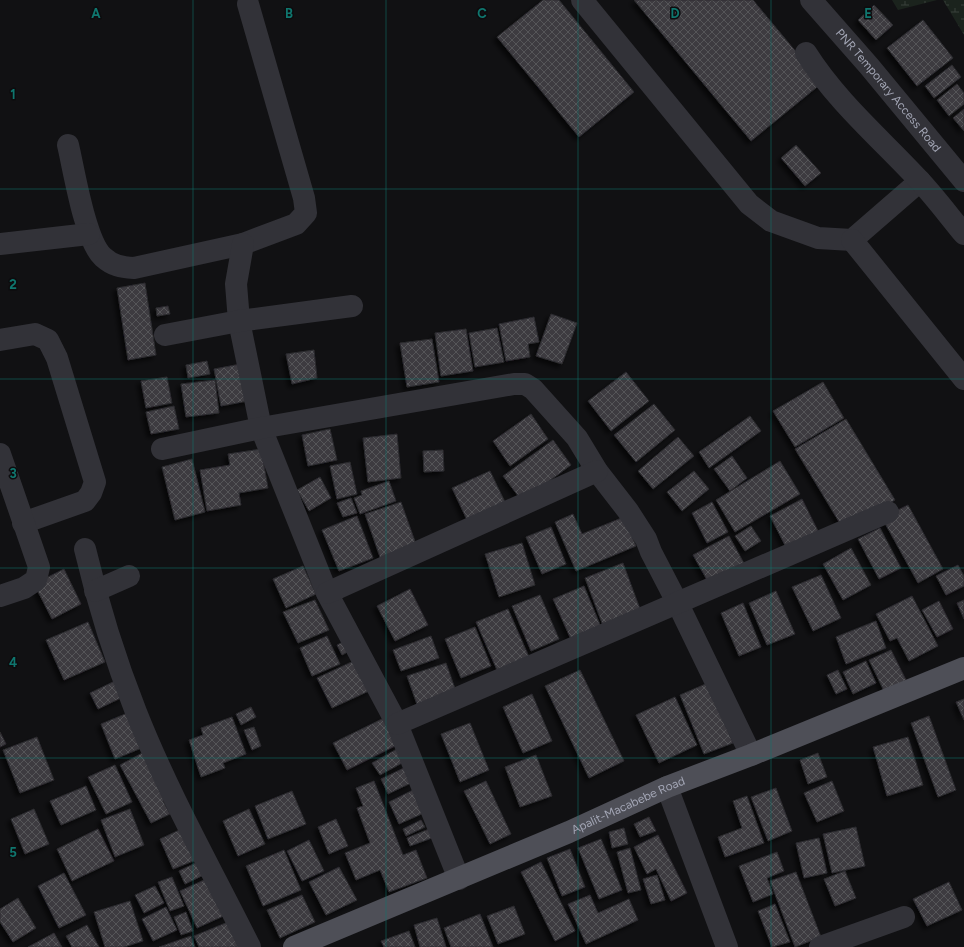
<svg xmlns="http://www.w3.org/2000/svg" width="964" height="947" viewBox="0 0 964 947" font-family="Figtree,sans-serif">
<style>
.wetland{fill:url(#wetland-marsh)}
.building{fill:url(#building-cross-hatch);stroke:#2c2b2f;filter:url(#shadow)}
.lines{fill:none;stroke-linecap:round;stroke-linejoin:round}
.minor{stroke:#323238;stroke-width:22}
.major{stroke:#4e4f57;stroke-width:22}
.grid{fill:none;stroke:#0f766e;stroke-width:1;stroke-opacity:0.55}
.labels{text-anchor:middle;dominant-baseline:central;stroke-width:3;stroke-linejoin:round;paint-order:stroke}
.street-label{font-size:12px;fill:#a2a5b4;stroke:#0d0c0e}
.grid-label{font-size:13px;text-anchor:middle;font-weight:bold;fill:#0f766e;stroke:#0d0c0e;stroke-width:3;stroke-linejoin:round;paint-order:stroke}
</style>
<defs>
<pattern id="wetland-marsh" width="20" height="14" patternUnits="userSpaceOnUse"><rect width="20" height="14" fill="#1b231d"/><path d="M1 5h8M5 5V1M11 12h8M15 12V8" fill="none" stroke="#39403b"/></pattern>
<pattern id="building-cross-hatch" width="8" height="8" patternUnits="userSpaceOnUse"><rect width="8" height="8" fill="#3c3b40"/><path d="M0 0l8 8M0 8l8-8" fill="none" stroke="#555459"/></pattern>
<filter id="shadow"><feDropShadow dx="-3.5" dy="3.5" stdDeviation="2" flood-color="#0009"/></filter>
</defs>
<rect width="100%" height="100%" fill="#111113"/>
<g class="wetland">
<polygon points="892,0 937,0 898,10"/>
<polygon points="943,0 964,0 964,35"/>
</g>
<g class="building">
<polygon points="543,0 559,0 634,92 579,137 497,37"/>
<polygon points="634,0 753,0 822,83 751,141"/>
<polygon points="874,5 893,25 876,40 858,20"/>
<polygon points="923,20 953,58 917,86 887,48"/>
<polygon points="952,65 961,77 934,98 925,86"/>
<polygon points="957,84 964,93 964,104 949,116 937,100"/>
<polygon points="964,109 964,131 953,118"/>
<polygon points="796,145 821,173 805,186 781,158"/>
<polygon points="145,283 156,355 128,360 117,288"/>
<polygon points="168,306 170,314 157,316 156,308"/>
<polygon points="551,314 577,323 562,364 536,356"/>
<polygon points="534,317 539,342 528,344 530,357 506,361 499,324"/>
<polygon points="497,328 504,362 475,367 469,333"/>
<polygon points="466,329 473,371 441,376 435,333"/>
<polygon points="432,339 439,382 407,387 400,343"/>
<polygon points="314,350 317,378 292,384 286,354"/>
<polygon points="207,361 210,374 188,378 186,365"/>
<polygon points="246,363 253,400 221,406 214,369"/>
<polygon points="626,372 649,401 611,431 588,401"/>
<polygon points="167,377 172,403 146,408 141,381"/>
<polygon points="215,380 219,413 186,417 181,384"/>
<polygon points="823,382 844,418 795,447 773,411"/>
<polygon points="654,404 675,430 636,462 614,435"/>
<polygon points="174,406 179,429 151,434 146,412"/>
<polygon points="531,414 548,439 510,466 493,441"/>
<polygon points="750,416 761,431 709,468 699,452"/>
<polygon points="846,419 895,500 844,530 795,449"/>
<polygon points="330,429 337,460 308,466 302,435"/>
<polygon points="397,434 401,478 368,482 363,438"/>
<polygon points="678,437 694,456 653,489 638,471"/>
<polygon points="553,440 571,465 522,501 503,476"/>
<polygon points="261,449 268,488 239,493 241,505 207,511 200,470 230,465 228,454"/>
<polygon points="443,450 444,471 424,472 423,451"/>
<polygon points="732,456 747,478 730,491 714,469"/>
<polygon points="192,459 205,512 175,520 162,467"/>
<polygon points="780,461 800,494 735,532 716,500"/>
<polygon points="350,462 357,494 337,499 330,466"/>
<polygon points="490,471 505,502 467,520 452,488"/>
<polygon points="694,471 709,489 682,511 667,492"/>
<polygon points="320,477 331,498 309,511 297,490"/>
<polygon points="389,481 396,501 360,514 354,498 362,495 361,491"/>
<polygon points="351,498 357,513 343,517 337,503"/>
<polygon points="802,499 820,535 788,551 770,516"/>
<polygon points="401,502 417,547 381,560 365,514"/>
<polygon points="712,502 728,532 707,543 692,513"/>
<polygon points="908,505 943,569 918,583 882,518"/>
<polygon points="573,514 582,534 624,517 636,546 576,571 555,522"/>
<polygon points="357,516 373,558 339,571 322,530"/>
<polygon points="751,526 761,541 745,551 735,536"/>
<polygon points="551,527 566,564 542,574 526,537"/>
<polygon points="880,528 901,568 879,579 858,539"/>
<polygon points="729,536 746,567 711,587 693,555"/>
<polygon points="522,543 535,585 499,597 485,554"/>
<polygon points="851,548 871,585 843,600 823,564"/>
<polygon points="623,563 643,617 605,631 585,578"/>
<polygon points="958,565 964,576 964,586 946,595 936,576"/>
<polygon points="303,566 316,594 286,608 273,579"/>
<polygon points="64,569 81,604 52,619 34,584"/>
<polygon points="821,575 841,618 813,631 792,587"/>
<polygon points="584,586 603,632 573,644 553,599"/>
<polygon points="410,589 428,625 395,641 377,606"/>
<polygon points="776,591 795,634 767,645 749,603"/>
<polygon points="540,595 559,639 531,651 512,606"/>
<polygon points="912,596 938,646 909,661 897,638 890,641 876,614"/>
<polygon points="315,600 329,630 298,643 283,612"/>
<polygon points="964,600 964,619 957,603"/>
<polygon points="939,601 953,629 937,637 922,610"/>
<polygon points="743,603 761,647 739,656 721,613"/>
<polygon points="508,609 529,657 497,670 476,622"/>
<polygon points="876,621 886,648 846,664 836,637"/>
<polygon points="88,622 105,662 64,680 46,640"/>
<polygon points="475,627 491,666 461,678 445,639"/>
<polygon points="327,636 340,664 312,676 300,648"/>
<polygon points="431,636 439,658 401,671 393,650"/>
<polygon points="343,642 355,648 342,655 337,645"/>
<polygon points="891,650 906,680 884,691 869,660"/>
<polygon points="358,659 371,690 332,708 317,678"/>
<polygon points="866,661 876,683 853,694 843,672"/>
<polygon points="446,663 458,697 419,710 407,676"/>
<polygon points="580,670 624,761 589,778 545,686"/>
<polygon points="838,670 847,689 836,694 827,675"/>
<polygon points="115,681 123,697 98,709 90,693"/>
<polygon points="708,683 733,743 704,754 680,695"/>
<polygon points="532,694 552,741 523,753 503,707"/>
<polygon points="675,697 697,745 659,763 636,715"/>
<polygon points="964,699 964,720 956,702"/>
<polygon points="251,707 256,717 241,725 236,714"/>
<polygon points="130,712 144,747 115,759 101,724"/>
<polygon points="929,716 956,790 938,797 911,723"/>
<polygon points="232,717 246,754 223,763 225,768 201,777 189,740 203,735 201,728"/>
<polygon points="386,717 399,744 347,770 333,743"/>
<polygon points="470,723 489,770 460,782 441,734"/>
<polygon points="254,727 261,746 252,750 244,730"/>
<polygon points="0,732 6,744 0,747"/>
<polygon points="37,737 54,780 20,793 3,750"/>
<polygon points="908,737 923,785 887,796 873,747"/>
<polygon points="397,749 404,762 380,775 372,763"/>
<polygon points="146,751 170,797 163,801 170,814 151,823 120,765"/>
<polygon points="818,753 827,777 808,784 800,760"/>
<polygon points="536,755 552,796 520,807 505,767"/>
<polygon points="115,765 132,802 106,814 88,777"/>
<polygon points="406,767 413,782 388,794 381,779"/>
<polygon points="374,781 403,855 416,850 427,878 389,892 380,870 356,880 345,853 370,843 357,808 363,806 356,788"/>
<polygon points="486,781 511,834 490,844 464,791"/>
<polygon points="832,781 844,811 817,822 804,793"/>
<polygon points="86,786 96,810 61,825 50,801"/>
<polygon points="776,788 792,831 768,841 751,797"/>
<polygon points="413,790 424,813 399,824 389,802"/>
<polygon points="292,791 306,824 268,839 255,806"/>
<polygon points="747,796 764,843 725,857 718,837 742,828 733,801"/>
<polygon points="34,809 49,844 25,854 11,819"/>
<polygon points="130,809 144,845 115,857 101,820"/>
<polygon points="249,809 265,844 238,856 223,821"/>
<polygon points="649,817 656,831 640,837 634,824"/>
<polygon points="336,819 348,846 329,854 318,827"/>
<polygon points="421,820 425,827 406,836 403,829"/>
<polygon points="188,826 201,858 173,869 160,839"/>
<polygon points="856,827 865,866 832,873 823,834"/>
<polygon points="624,828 628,844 612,848 609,832"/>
<polygon points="98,829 114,861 72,881 57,849"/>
<polygon points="429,829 432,838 410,846 407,838"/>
<polygon points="658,835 687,893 671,901 656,869 647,874 634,847"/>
<polygon points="819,838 827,873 804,878 796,843"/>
<polygon points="601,839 622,890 599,899 578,848"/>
<polygon points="309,840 324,871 302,881 287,851"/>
<polygon points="630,848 641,890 628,893 617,852"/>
<polygon points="570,849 585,887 562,896 547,858"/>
<polygon points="284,850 301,890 263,906 246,866"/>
<polygon points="777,852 784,871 767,878 773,894 753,902 739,866"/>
<polygon points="204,859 210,872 185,884 179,871"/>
<polygon points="541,862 575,931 555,941 521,872"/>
<polygon points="339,867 357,900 326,915 309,882"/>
<polygon points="845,871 856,898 835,906 824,879"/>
<polygon points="796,872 821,937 795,947 770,881"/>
<polygon points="64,873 86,915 59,928 38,886"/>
<polygon points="657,875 665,900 651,904 643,879"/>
<polygon points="213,876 230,913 197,928 180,891"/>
<polygon points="172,877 184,906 170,911 158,882"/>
<polygon points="949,882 962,910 927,926 913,899"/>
<polygon points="155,886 164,903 144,913 135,895"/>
<polygon points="302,895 315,922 280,938 267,910"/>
<polygon points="590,895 598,913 629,899 638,920 586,944 568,904"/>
<polygon points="18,898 36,928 13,942 0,922 0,909"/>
<polygon points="130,901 143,941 124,947 105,947 94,912"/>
<polygon points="775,904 790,942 772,947 758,911"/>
<polygon points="514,906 525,934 498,944 487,916"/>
<polygon points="166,907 177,930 153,941 142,919"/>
<polygon points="186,912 193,931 181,935 174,917"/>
<polygon points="480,914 493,947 451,947 444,928"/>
<polygon points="437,918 446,947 420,947 414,925"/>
<polygon points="233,920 239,947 199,947 194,936"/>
<polygon points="87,925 99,947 72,947 66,936"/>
<polygon points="409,931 415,947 384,947 381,941"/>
<polygon points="54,933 62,947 28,947"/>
<polygon points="191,936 195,947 159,947"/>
</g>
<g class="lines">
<g class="minor">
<polyline points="582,0 749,204 771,221 818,238 852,240 920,181"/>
<path id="s1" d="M811,0L869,66L964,181"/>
<path d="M806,53C837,102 881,139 919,180C935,197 949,216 964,234"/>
<path d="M68,145C74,170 85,241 103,257C113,266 121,267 134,268L243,244L296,224L306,213L304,198L248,4"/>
<polyline points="852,240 964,379"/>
<polyline points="0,244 89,234"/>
<polyline points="243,244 236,284 239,321 261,428 327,593 397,724 459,879"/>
<polyline points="165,335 239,321 352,306"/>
<polyline points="0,340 35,334 48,340 57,358 95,482 91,493 85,501 23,523"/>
<polyline points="162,449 261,428 514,384 525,384 533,389 577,438 597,471 628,511 646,539 651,552 678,604 751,755"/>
<polyline points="0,454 39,567 36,580 24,588 0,596"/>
<path d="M85,549C98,604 115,659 136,712C168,793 211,869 250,947"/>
<polyline points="95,591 129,576"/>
<polyline points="327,593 597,471"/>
<polyline points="397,724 888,512"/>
<polyline points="667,787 727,947"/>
<polyline points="820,947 904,917"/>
</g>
<path class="major" id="s2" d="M294,947L569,832L667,787L751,755L964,668"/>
</g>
<path class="grid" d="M193,0V947M386,0V947M578,0V947M771,0V947M0,189H964M0,379H964M0,568H964M0,758H964"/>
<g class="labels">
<g class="street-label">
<text stroke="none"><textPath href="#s1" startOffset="119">PNR Temporary Access Road</textPath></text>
<text stroke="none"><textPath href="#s2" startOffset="363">Apalit-Macabebe Road</textPath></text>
</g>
</g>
<g class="grid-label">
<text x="96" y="18">A</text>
<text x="289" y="18">B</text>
<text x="482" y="18">C</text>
<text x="675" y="18">D</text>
<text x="868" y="18">E</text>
<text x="13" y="99">1</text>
<text x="13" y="289">2</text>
<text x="13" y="478">3</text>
<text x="13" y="667">4</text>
<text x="13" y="857">5</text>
</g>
</svg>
